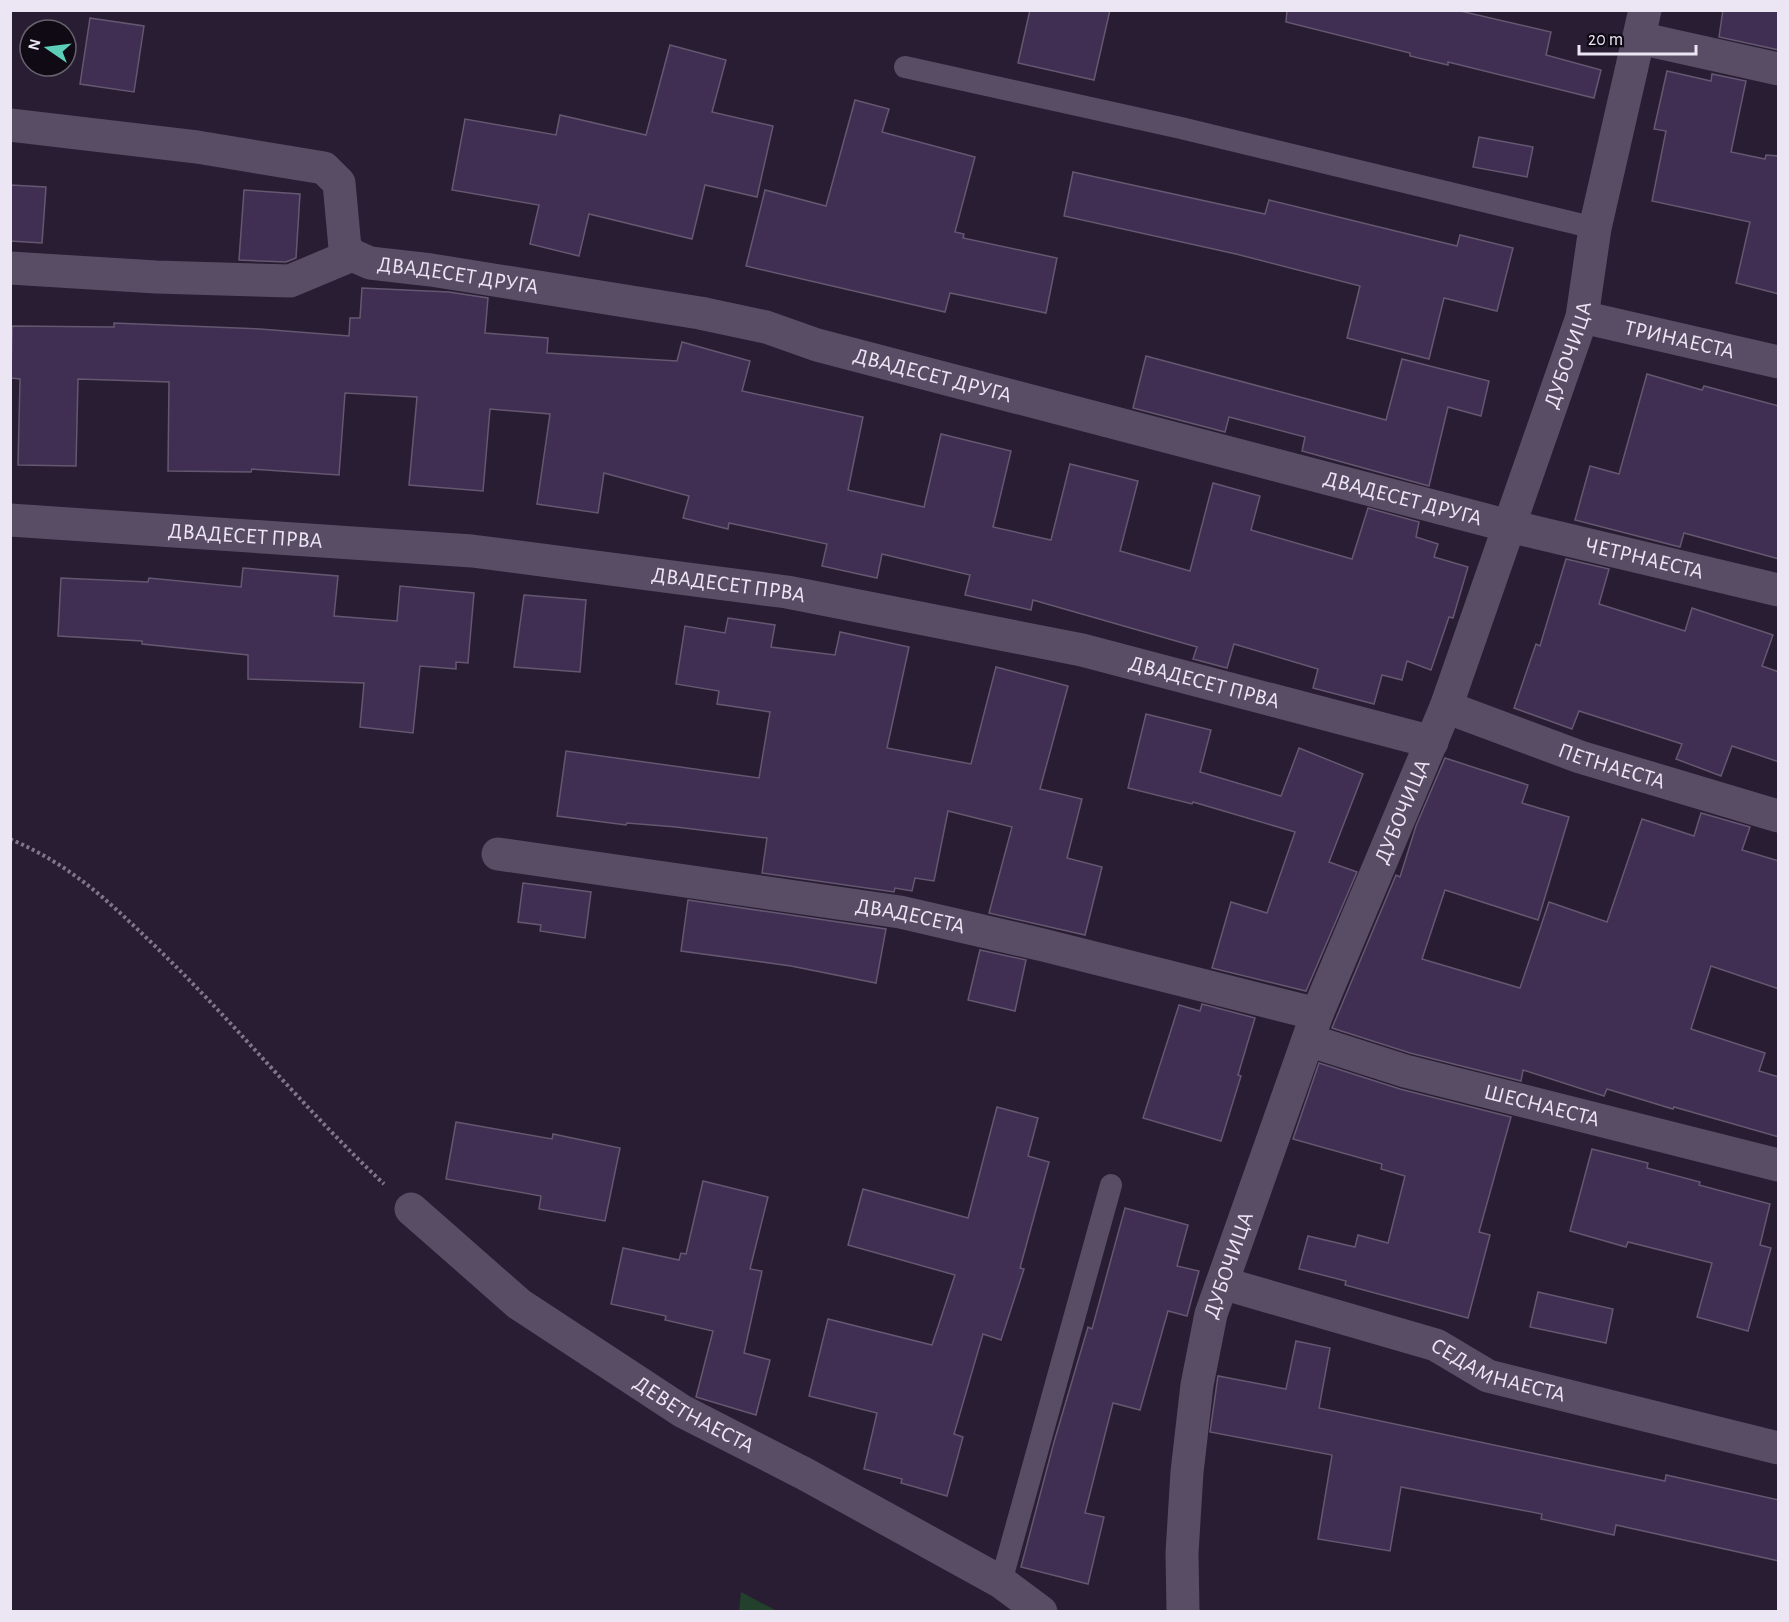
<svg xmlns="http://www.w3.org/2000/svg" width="1789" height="1622" viewBox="0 0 1789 1622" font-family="'Alegreya Sans',sans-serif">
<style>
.grass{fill:#22402c}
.building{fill:#402f52;stroke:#645871;stroke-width:1.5}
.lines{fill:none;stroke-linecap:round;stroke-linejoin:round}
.path{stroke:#807689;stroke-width:4;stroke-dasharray:3 3;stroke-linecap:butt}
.lane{stroke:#594d65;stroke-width:22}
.street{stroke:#594d65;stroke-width:33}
.labels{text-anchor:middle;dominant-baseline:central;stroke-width:6;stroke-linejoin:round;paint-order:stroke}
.street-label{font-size:22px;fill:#ece5f4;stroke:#0f0a13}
</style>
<rect width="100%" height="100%" fill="#281d33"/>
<polygon class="grass" points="741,1592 777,1611 739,1611"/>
<g class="building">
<polygon points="1030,10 1110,10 1094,80 1018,63"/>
<polygon points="1287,10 1456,10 1551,32 1546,55 1601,70 1594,98 1448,62 1448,65 1410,56 1410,53 1286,22"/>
<polygon points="1723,10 1779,10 1779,50 1719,37"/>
<polygon points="90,18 144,26 134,92 80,84"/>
<polygon points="670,45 726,60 712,112 773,126 757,197 705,185 692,239 589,214 579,256 530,244 539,205 452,190 465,119 556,135 560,115 646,135"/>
<polygon points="1667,71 1711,81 1712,74 1746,81 1731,152 1765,159 1766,155 1779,156 1779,294 1736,283 1750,222 1652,201 1666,131 1654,129"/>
<polygon points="855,100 889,109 882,132 975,157 955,232 964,234 963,238 1057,258 1046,313 950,293 945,312 746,266 765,190 826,206"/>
<polygon points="1479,137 1533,147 1527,177 1473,167"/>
<polygon points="1073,172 1265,214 1269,200 1457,246 1460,235 1513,248 1497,311 1444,298 1429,359 1347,338 1360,286 1236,254 1064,216"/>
<polygon points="10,185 46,187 42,243 10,241"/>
<polygon points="244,190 300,194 296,258 286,262 239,260"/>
<polygon points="362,288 449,292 488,298 485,333 548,338 547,353 677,361 682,342 750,361 742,391 863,417 848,490 924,507 941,434 1011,451 993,527 1051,540 1070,464 1138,481 1120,551 1190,571 1213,483 1260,496 1251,530 1352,559 1368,508 1419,522 1416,537 1438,544 1434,557 1468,567 1453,618 1449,617 1431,670 1407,661 1402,680 1382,675 1374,704 1313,688 1318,669 1234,644 1227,668 1193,659 1197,647 1033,600 1031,610 965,595 970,575 882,554 877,578 822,566 827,544 729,523 728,529 683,518 689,496 604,473 598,513 537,504 550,414 490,409 483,491 409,485 417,397 345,393 339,475 252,469 251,472 168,471 169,382 78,379 76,466 18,465 20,379 11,378 12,326 114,327 114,323 260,329 349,336 350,318 360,318"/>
<polygon points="1146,356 1386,420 1402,359 1489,381 1481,416 1448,407 1429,486 1302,451 1305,437 1229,417 1225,432 1133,408"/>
<polygon points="1647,374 1702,390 1704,386 1779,406 1779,559 1684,533 1680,547 1575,520 1590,466 1619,474"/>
<polygon points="1566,559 1609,569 1599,604 1685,631 1692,608 1773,635 1762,666 1779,672 1779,762 1732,746 1721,776 1676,759 1682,744 1579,711 1572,729 1514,708 1536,644 1540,646"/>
<polygon points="243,568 338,576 334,616 397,621 400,586 474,593 468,663 456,662 456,669 420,666 413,733 360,727 364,683 248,679 248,655 142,644 142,641 58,636 61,578 148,582 149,578 241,587"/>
<polygon points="524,595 586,600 580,672 514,667"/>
<polygon points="728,618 775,625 771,647 835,655 840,632 909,647 887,748 971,764 996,667 1068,686 1040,789 1082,799 1067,858 1102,867 1085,935 989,913 1012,827 948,811 934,881 915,878 912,891 895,888 894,892 762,873 767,838 676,827 627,823 626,825 557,816 566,751 759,778 770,712 717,704 719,691 676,684 685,626 725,633"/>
<polygon points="1146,714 1211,730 1200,772 1281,796 1299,748 1363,774 1329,862 1357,872 1306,991 1212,968 1231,902 1267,913 1295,832 1193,802 1192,804 1128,788"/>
<polygon points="1445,758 1528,785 1522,803 1569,817 1538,920 1445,890 1422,959 1520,988 1549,902 1607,922 1642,819 1694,836 1701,813 1750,827 1742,850 1779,861 1779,989 1711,966 1691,1029 1765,1053 1759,1071 1779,1077 1779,1137 1674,1107 1673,1109 1607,1089 1604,1096 1523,1070 1521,1081 1410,1053 1332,1028 1396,875 1400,877 1416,826"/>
<polygon points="523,883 591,892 585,938 540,931 541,925 518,922"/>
<polygon points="688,900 886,929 876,983 791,966 681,951"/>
<polygon points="980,950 1026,960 1015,1011 968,1000"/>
<polygon points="1202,1004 1255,1018 1238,1075 1241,1076 1221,1141 1143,1118 1179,1005 1200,1011"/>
<polygon points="1319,1063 1400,1089 1511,1117 1479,1232 1490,1235 1468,1318 1345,1285 1346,1281 1299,1269 1308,1236 1355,1247 1358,1235 1388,1243 1405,1176 1381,1169 1382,1164 1293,1139"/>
<polygon points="997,1107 1038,1118 1028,1156 1049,1162 1020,1268 1024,1269 1001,1340 983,1334 954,1434 963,1437 947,1496 901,1483 902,1479 864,1469 877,1413 809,1396 828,1319 932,1345 955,1275 848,1245 863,1189 968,1218"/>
<polygon points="456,1122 552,1139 553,1134 620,1148 605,1221 539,1209 541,1196 446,1179"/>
<polygon points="1592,1149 1648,1163 1647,1168 1700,1182 1699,1185 1770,1204 1760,1245 1771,1248 1748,1331 1697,1317 1712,1263 1628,1242 1626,1247 1570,1231"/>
<polygon points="703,1181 768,1197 750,1269 762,1271 744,1353 770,1360 756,1415 696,1397 713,1331 665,1320 666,1316 611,1304 623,1248 679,1260 681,1253 686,1254"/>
<polygon points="1125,1208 1188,1225 1177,1266 1199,1271 1187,1316 1168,1311 1140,1410 1113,1403 1085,1513 1104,1517 1088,1584 1021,1567 1054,1442 1088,1327 1092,1329"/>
<polygon points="1538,1292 1613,1309 1606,1343 1530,1327"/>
<polygon points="1296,1341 1330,1348 1319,1408 1665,1481 1666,1475 1779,1500 1779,1561 1616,1525 1614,1535 1541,1519 1542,1514 1401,1487 1390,1551 1318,1539 1332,1455 1210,1432 1218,1376 1286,1389"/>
</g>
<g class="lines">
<path class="path" d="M10,839C73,866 108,901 156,947C235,1023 304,1109 384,1184"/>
<g class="lane">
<polyline points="905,67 1181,128 1595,228"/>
<polyline points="1001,1582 1111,1185"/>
</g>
<g class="street">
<polyline points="1639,38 1778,69"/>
<path id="s1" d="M10,125L197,147L324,168L339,183L345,248L352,255L370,263L431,270L700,313L766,327L817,345L1509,526L1778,590"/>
<polyline points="10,268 156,277 290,281 352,255"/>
<path id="s2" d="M1582,317L1778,362"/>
<path id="s3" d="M10,520L472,551L787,592L1082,650L1432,742"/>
<path id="s4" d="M1446,707L1580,757L1778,816"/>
<path id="s5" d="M498,854L900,912L1043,945L1317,1014"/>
<path id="s6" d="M1308,1040L1405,1071L1778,1165"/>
<path id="s7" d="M411,1209L519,1304L682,1411L805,1474L1001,1582L1041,1612"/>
<path id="s8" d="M1222,1283L1436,1345L1488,1376L1778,1448"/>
<path id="s9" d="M1183,1612L1182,1553L1187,1472L1197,1385L1211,1314L1317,1014L1446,707L1582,317L1595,228L1645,10"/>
</g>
</g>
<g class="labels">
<g class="street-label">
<text stroke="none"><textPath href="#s1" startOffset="522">ДВАДЕСЕТ ДРУГА</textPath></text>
<text stroke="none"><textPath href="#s2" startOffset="100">ТРИНАЕСТА</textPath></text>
<text stroke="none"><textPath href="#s9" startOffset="1324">ДУБОЧИЦА</textPath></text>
<text stroke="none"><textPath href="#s1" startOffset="1008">ДВАДЕСЕТ ДРУГА</textPath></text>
<text stroke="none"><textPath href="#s1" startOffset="1494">ДВАДЕСЕТ ДРУГА</textPath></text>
<text stroke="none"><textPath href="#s3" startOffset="236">ДВАДЕСЕТ ПРВА</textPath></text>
<text stroke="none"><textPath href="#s1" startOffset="1743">ЧЕТРНАЕСТА</textPath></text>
<text stroke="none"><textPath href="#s3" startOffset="722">ДВАДЕСЕТ ПРВА</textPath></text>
<text stroke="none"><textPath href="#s3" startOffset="1208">ДВАДЕСЕТ ПРВА</textPath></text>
<text stroke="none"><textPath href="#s4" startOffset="176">ПЕТНАЕСТА</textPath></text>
<text stroke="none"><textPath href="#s9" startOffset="838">ДУБОЧИЦА</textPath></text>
<text stroke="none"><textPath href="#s5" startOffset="417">ДВАДЕСЕТА</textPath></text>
<text stroke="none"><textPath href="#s6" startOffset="243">ШЕСНАЕСТА</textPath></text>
<text stroke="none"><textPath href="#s9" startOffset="352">ДУБОЧИЦА</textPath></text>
<text stroke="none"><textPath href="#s8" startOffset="291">СЕДАМНАЕСТА</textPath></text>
<text stroke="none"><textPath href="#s7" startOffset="351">ДЕВЕТНАЕСТА</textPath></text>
</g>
</g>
<rect width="1789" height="1622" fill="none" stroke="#ece5f4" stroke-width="24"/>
<g transform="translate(48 48) rotate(284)"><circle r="28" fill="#0f0a13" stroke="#67626d" stroke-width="1.5"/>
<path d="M0-4.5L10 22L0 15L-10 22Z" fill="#5cceba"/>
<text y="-9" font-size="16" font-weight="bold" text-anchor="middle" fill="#ece5f4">N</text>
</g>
<path d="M1579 45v9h117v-9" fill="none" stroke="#ece5f4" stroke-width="3"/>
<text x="1588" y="45" font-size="18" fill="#ece5f4" stroke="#0f0a13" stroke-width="4.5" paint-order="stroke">20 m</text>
</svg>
